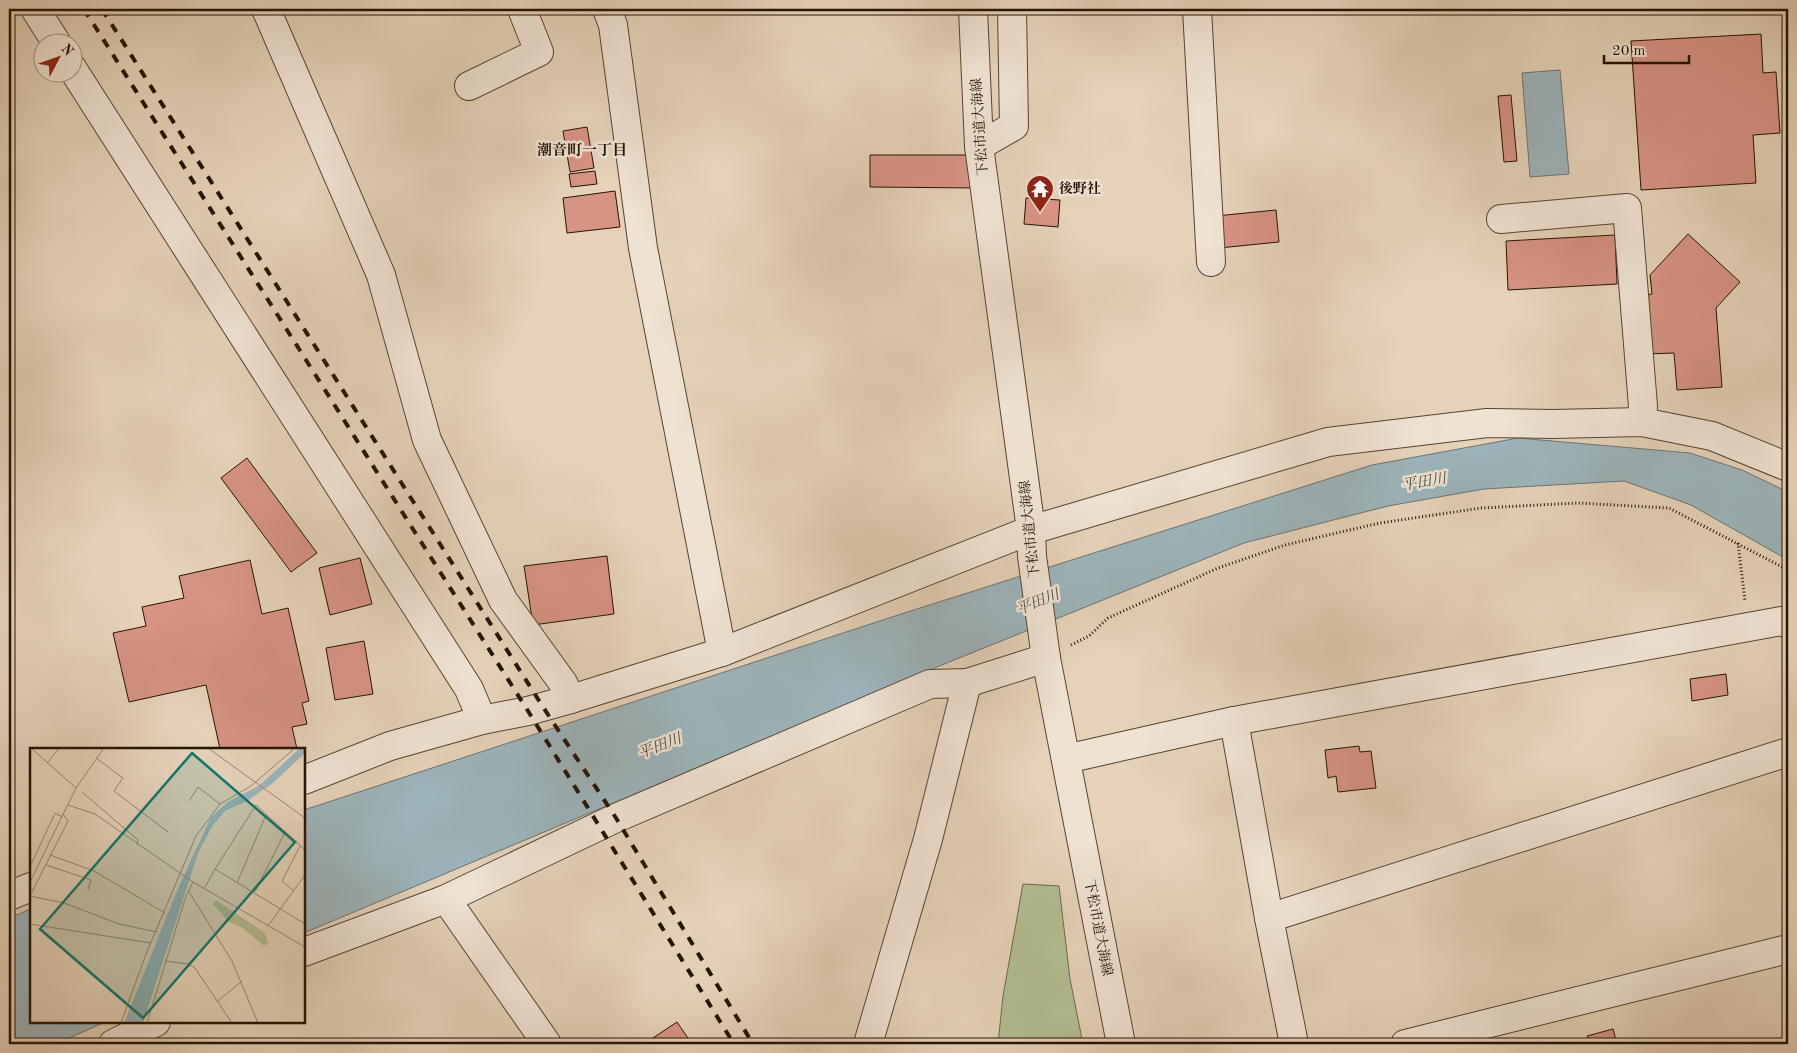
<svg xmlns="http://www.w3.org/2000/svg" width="1797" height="1053" viewBox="0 0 1797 1053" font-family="'Old Standard TT','Noto Serif JP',serif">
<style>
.green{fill:#b2bd91;stroke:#6c684a}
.water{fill:#9cb4bb;stroke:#6d7472}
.building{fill:#d79384;stroke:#261404}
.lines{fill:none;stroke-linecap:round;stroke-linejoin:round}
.minor-casing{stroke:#564431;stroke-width:30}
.tertiary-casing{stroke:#564431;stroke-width:30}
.path{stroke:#261404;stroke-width:3;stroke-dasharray:1 2.5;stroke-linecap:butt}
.minor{stroke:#eee2d2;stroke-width:28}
.tertiary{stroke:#eee2d2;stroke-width:28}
.rail{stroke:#261404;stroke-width:4;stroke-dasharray:9 9;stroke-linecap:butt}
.labels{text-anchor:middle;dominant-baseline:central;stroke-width:5;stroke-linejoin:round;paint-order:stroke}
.street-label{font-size:14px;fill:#261404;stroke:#eee2d2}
.poi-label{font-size:14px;font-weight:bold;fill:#261404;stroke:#eee2d2;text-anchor:start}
.neighbourhood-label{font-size:15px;font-weight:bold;fill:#261404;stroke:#eee2d2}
.water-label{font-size:15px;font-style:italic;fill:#4f4c44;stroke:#eee2d2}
.inset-road{fill:none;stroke:#998671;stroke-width:1}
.view{fill:#0f766e;fill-opacity:0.15;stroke:#0f766e;stroke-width:2.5}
.inset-edge{fill:none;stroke:#261404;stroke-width:2.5}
</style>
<rect width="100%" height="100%" fill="#e5d2b9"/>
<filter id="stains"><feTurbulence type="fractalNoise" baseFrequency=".004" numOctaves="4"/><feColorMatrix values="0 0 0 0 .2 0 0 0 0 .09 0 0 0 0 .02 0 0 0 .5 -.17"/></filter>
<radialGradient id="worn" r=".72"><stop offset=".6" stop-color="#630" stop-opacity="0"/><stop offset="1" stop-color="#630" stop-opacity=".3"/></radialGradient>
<polygon class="green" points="1023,884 1059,886 1070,979 1083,1044 998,1044 1003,996"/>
<g class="water">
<polygon points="1560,70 1569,174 1530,177 1522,73"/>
<polygon points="1518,438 1690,453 1742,470 1788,492 1788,560 1691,505 1624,481 1484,489 1388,506 1244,543 932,669 304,933 304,810 901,614 1372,465"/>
<polygon points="31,909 31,1022 105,1022 56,1044 9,1044 9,918"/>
</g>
<g class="building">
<polygon points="1761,34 1763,73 1776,72 1780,133 1753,135 1756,183 1641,190 1631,41"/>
<polygon points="1511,95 1517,161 1504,162 1498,96"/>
<polygon points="587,127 594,168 570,172 563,131"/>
<polygon points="870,155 978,155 978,188 870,187"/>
<polygon points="595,171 597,184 571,187 569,174"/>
<polygon points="615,191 620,227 567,233 563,198"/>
<polygon points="1026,198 1060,200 1058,227 1024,224"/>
<polygon points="1276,210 1279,242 1219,248 1216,216"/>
<polygon points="1688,234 1740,282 1716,308 1722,387 1677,390 1674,353 1645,354 1640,296 1652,294 1650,275"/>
<polygon points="1615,235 1617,284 1508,290 1506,241"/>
<polygon points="247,458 317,553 291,572 221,478"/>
<polygon points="607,556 614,614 533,625 524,566"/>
<polygon points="360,558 372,604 330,615 319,568"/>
<polygon points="250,560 262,614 288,608 309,701 302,703 307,724 292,727 297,749 220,749 206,685 129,702 113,633 146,626 142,607 184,598 179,576"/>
<polygon points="364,641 373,694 335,700 326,648"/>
<polygon points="1726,674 1728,695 1692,701 1690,679"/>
<polygon points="1359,746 1360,752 1371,751 1376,788 1338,792 1336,776 1328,778 1325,750"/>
<polygon points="677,1022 692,1044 644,1044"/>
<polygon points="1613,1029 1617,1044 1590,1044 1587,1036"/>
</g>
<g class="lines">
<defs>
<g id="minor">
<polyline points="35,9 56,42"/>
<polyline points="266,9 381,275 427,440 503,600 563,683 571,699"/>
<polyline points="607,9 613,25 643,248 722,652"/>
<polyline points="1197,9 1211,262"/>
<polyline points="72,68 469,689 482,720"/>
<polyline points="469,86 539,52 522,9"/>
<polyline points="979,146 1014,126 1012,9"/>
<polyline points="1501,219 1627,208 1643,406 1642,422"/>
<polyline points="1031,530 1328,442 1487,423 1552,424 1642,422 1712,436 1788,467"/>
<polyline points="1066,759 1234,721"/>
<polyline points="446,899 547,1044"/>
<polyline points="1269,918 1788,752"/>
<polyline points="304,952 446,899 616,818 930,684 967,683 1046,658"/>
<polyline points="113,1044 156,1022"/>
<polyline points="868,1044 928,839 967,683"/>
<polyline points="1294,1044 1269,918 1234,721 1781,621 1788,624"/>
<polyline points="1405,1044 1788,949"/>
</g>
<g id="tertiary">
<polyline points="973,9 979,146 1031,530 1032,556 1046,658 1121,1044"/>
<polyline points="304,780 390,746 482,720 528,711 571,699 722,652 1031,530"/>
<polyline points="9,896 31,887"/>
</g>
</defs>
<use href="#minor" class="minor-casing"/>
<use href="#tertiary" class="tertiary-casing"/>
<g class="path">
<polyline points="1738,543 1745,601"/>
<polyline points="1071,645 1089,636 1108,618 1218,568 1285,545 1380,523 1481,508 1578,503 1669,508 1788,570"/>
</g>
<use href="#minor" class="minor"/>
<use href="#tertiary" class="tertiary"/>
<g class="rail">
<polyline points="84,9 528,711 734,1044"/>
<polyline points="102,9 543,707 616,818 753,1044"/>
</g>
</g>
<defs>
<symbol id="temple-pin" viewBox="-11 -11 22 30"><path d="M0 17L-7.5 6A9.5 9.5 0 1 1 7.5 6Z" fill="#8f2418" stroke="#eee2d2"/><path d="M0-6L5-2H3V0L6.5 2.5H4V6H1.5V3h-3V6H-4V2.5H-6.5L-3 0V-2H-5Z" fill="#fff"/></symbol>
</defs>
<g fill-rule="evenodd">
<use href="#temple-pin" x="1024" y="173" width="32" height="43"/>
</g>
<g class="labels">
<g class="street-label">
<text transform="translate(980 127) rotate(-94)">下松市道大海線</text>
<text transform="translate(1030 529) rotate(-96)">下松市道大海線</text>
<text transform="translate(1098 928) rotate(79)">下松市道大海線</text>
</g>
<g class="poi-label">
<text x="1059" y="189">後野社</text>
</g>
<g class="neighbourhood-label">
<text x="582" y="151">潮音町一丁目</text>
</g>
<g class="water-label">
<text transform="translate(1424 483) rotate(-10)">平田川</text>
<text transform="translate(1038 603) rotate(-22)">平田川</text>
<text transform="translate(660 747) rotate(-21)">平田川</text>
</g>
</g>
<g transform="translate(30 748)">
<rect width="275" height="275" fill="#e5d2b9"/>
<path d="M186,152L235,185L238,195L234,198L213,180L199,174L183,156Z" fill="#b2bd91"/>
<path d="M270,0H275V5L243,35L217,53L195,63L183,77L168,105L113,275H94L146,145L181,69L198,54L230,37Z" fill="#9cb4bb"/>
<path class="inset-road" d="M1,0L46,40M178,0L275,70M66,10L93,30L84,43L138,84M17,15L29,0M52,44L108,92L107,97M159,53L168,39L190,56M38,57L65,66L163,134L275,199M275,102L226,57L185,121L275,176M20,107L64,123L135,165M16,117L61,132L58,142M0,119L25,65L32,69M0,134L46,40L74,0M207,135L236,67M174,141L185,121M264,143L252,133L270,98M159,144L202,213L228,275M225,144L255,84M0,148L34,155L89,176L127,184M0,148L38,73L33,66M0,176L121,195M238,178L275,127M135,213L159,216L165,220L202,275M188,253L212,233M91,275L116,206L166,88L190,56L221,38L265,0M117,275L156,148L163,134"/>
<path class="view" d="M162,5L265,94L113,270L10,181Z"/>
<rect width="275" height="275" class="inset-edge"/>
</g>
<rect width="1797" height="1053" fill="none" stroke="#e5d2b9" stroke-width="30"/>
<rect x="10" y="10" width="1777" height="1033" fill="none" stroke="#261404" stroke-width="2.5"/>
<rect x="15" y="15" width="1767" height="1023" fill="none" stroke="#261404"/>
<g transform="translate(58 58) rotate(49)"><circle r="24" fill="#eee2d2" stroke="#9e9080"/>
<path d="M0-4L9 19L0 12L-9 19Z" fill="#8f2418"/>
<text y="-8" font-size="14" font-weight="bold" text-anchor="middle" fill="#261404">N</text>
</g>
<path d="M1604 55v8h85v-8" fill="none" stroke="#261404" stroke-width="2.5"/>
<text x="1612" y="55" font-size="15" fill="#261404" stroke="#eee2d2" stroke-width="4" paint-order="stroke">20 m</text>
<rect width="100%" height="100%" filter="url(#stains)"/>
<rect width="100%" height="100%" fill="url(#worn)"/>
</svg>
